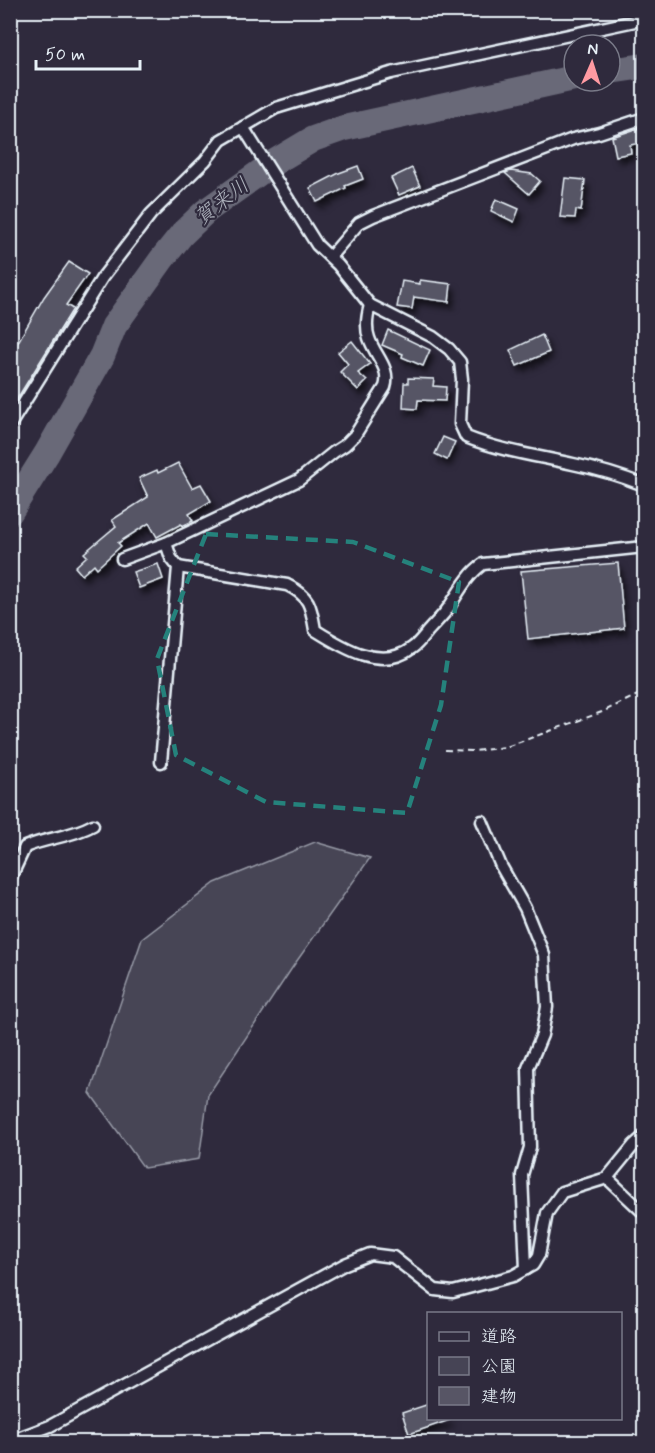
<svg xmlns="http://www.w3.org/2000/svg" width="655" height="1453" viewBox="0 0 655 1453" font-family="Mynerve,'Klee One',sans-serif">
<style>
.green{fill:#464455;stroke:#979aa6;stroke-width:1.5}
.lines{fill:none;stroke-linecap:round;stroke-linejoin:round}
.river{stroke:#696978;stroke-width:26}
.building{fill:#575565;stroke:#e8f1f8;stroke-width:1.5;filter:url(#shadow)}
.minor-casing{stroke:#e8f1f8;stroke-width:15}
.path{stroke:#e8f1f8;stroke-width:2;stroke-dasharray:6 4.5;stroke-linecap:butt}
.minor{stroke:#2f2a3d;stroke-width:10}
.marked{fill:none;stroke:#25827c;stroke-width:4.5;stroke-dasharray:12 8;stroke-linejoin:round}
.labels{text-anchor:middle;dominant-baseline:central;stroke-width:4.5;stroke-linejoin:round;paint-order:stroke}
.water-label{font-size:21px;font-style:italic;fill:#afb4be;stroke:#2f2a3d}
</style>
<defs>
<filter id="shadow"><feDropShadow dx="3.5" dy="6" stdDeviation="3" flood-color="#0009"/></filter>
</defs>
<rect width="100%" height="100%" fill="#2f2a3d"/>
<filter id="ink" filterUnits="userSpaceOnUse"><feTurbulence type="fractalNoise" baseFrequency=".0167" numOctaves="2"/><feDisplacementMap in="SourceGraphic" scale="12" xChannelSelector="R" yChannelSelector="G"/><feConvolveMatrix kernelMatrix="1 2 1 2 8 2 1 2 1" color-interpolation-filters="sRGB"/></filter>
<g filter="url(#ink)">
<polygon class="green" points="315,842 370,858 294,965 208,1095 199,1159 144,1168 90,1093 142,939 215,883"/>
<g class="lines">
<g class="river">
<polyline points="610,71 644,66"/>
<polyline points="10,512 47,453 102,356 114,326 162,259 182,234 206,211 273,163 313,139 344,128 574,78"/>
</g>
</g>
<g class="building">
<polygon points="645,126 645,142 630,145 631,153 616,156 612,137"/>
<polygon points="358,166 363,179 345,186 346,188 317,202 310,188 339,173"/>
<polygon points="412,168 420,186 399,195 391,178"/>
<polygon points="511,171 532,174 540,181 529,194 505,173"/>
<polygon points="565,178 585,180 581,211 576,210 575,218 560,217"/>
<polygon points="496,199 519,209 514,222 491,211"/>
<polygon points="69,262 88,274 66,305 73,309 10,410 10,356 44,297"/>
<polygon points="420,280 451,284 449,302 414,297 412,309 397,307 402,281 420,284"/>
<polygon points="388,330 430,350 423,366 402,357 403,354 382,345"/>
<polygon points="542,335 549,352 517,366 510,350"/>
<polygon points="352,341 370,364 358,373 367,381 358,390 340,372 348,364 338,352"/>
<polygon points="408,378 434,379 433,386 446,387 445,401 418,400 417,409 403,408 404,383 408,383"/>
<polygon points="443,437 455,442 447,460 435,454"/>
<polygon points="178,463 192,488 201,484 211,501 189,514 193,521 182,526 181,524 157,537 149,523 118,543 121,546 97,568 94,564 82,575 75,567 87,556 84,553 116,526 112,520 148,497 139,478 157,470 158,473"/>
<polygon points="618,563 624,628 528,639 521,571"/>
<polygon points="158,564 163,579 139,588 133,572"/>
<polygon points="429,1404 429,1419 450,1419 450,1420 409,1434 402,1413"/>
</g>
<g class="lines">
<defs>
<g id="minor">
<path d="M243,127L317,245L338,265L370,305L433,337L449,349L460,362L462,379L460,424L466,437C501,451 537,456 573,464C598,469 621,476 644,485"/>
<polyline points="330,257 359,223 373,216 573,139 599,133 644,118"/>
<polyline points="10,425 102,278 151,214 205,161 221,140 276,108 391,73 644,19"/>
<path d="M122,559L166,543L299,480L334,452L345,445L355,435L385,387C391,368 375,356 369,338C365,327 367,316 370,305"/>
<path d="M178,567L287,585C310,596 311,606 315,630C342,647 381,672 412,648C418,644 423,637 428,631C435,623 443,616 449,607C459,592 468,574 483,564L644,547"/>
<polyline points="161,762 178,567 171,558 166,543"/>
<polyline points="482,821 501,866 525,908 544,955 547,1007 542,1035 528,1068 530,1147 522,1175 526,1269"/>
<path d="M10,879L25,847C48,837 69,838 93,825"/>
<polyline points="607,1178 644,1213"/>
<polyline points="10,1441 50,1426 345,1264 370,1254 393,1257 435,1290 453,1292 513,1276 533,1265 539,1255 547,1213 562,1192 607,1178 634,1145 644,1136"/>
</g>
</defs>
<use href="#minor" class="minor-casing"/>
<polyline class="path" points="445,750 474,751 506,747 602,712 644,692"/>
<use href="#minor" class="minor"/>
</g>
</g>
<path class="marked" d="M206,534L353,542L459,582L441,705L407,813L266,802L176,755L157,659Z"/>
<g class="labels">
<g class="water-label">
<text transform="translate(222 202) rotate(-38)">賀来川</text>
</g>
</g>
<rect width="655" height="1453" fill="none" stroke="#2f2a3d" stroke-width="36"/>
<rect x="18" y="18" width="619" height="1417" fill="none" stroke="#e8f1f8" stroke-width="2" filter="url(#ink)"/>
<rect x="427" y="1312" width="195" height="108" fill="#2f2a3d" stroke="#797a88" stroke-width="1.5"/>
<rect x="439" y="1332" width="30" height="9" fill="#2f2a3d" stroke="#797a88" stroke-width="1.5"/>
<text x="481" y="1342" font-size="18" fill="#e8f1f8">道路</text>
<rect x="439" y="1357" width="30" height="18" fill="#464455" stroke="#797a88" stroke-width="1.5"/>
<text x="481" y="1372" font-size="18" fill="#e8f1f8">公園</text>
<rect x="439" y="1387" width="30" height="18" fill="#575565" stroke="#797a88" stroke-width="1.5"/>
<text x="481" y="1402" font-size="18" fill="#e8f1f8">建物</text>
<g transform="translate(592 63) rotate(3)"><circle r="28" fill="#2f2a3d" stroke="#797a88" stroke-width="1.5"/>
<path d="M0-4.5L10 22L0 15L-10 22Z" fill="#ff9aa2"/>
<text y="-9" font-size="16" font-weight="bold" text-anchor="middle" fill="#e8f1f8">N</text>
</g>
<path d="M36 60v9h104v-9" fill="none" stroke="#e8f1f8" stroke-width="3"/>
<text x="45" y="60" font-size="18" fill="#e8f1f8" stroke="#2f2a3d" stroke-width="4.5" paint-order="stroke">50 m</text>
</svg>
